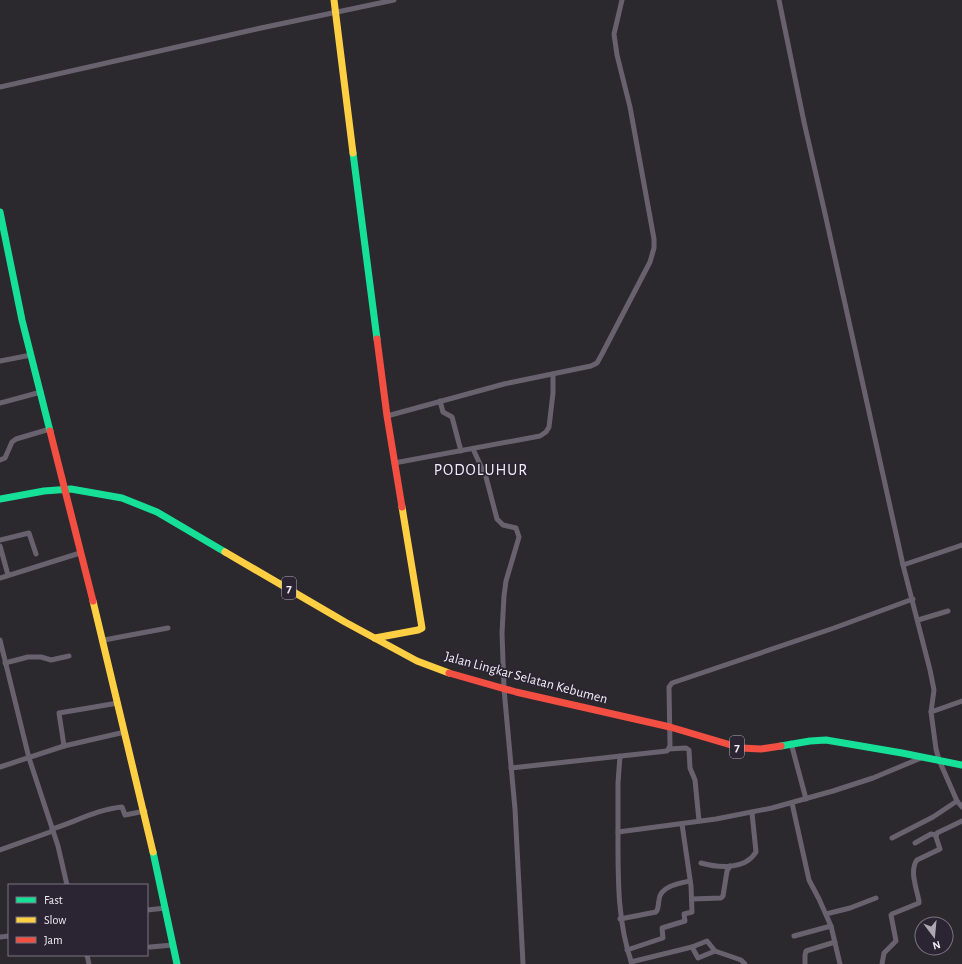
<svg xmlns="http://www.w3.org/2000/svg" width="962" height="964" viewBox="0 0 962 964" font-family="'Alegreya Sans',sans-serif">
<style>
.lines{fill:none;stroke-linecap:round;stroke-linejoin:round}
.street{stroke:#68626f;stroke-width:5}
.fast{stroke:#16e098;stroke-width:7}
.slow{stroke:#ffcf43;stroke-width:7}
.jam{stroke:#f24e42;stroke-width:7}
.labels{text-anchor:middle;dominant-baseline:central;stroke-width:3.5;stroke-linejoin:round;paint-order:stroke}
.shield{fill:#2b2432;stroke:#b6b1bb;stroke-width:1}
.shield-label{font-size:13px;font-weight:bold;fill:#f1edf6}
.street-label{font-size:14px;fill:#f1edf6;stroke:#2b2432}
.quarter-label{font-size:16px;letter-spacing:1px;fill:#f1edf6;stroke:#2b2432}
</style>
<rect width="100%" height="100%" fill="#2b282e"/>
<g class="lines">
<g class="street">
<polyline points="779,0 804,122 826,218 903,565"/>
<polyline points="0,87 261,28 394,0"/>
<polyline points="0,361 31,355"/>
<polyline points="440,401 443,412 452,417 461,451"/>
<polyline points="0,403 41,392"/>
<polyline points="387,416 504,384 591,366 597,363 602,354 650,262 654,248 654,239 630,107 617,55 614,34 622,0"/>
<polyline points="473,449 486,477 497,519 503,525 516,528 519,537 506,581 504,596 502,633 504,689 515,809 523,964"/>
<polyline points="0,460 5,458 12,442 16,439 50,429"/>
<polyline points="394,463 540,436 546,432 549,427 553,393 553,374"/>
<polyline points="0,540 29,533 36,554"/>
<polyline points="962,545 903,565 930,670 934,690 931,712 936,749 939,760 957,801 962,807"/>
<polyline points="0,546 8,575"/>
<polyline points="0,578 80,553"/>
<polyline points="918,620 948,611"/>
<polyline points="0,640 29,758 58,846 67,885"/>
<polyline points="104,640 168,628"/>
<polyline points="5,663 28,657 41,657 51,660 69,656"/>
<polyline points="931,712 962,701"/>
<polyline points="791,743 806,799"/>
<polyline points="64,746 59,713 118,703"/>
<polyline points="669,749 686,748 689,750 690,768 695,780 699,821"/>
<polyline points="0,767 64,746 125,732"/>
<polyline points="511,768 667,751 670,746 669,687 672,683 834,628 913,599"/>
<polyline points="792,803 809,880 819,899 831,926 840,964"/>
<path d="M52,829C75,822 98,809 122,807L125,815L145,811"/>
<polyline points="618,832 618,783 620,756"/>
<polyline points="892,838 933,817 957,801"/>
<polyline points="915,843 931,834 936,835"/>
<polyline points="0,850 53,831"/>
<path d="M701,863C719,868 745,870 756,852L752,813"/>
<polyline points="692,899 721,898 723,896 727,871 730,866"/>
<polyline points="147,910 166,908"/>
<polyline points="826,914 850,908 876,898"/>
<path d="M620,919L656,912C659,908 658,904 659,900C660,886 680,883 690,881"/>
<polyline points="794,936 831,926"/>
<polyline points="0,937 9,936"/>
<polyline points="150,947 173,945"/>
<polyline points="692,947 707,941 715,951 741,960 745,964"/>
<polyline points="627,950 663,938 662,928 685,921 684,914 692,912 691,886 682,824"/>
<polyline points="87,955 89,964"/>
<polyline points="631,962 692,947 698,958 715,951"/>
<path d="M632,964C617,922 618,876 618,832L716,819L772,808L833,791L873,778L921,758"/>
<polyline points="805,964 805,955 806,951 835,942"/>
<path d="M882,964L884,953L896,941L891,915L892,914L919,903V901C917,890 909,870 917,860L940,849L936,837L937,833L962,821"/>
</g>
<g class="fast">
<polyline points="353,153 377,339"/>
<polyline points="0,212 22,320 50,431"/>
<polyline points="0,499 44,491 71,489 122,498 157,512 225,552"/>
<polyline points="781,746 810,741 826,740 902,753 962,765"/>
<polyline points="153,852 177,964"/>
</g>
<g class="slow">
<polyline points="334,0 353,153"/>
<polyline points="225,552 345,622 417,661 449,673"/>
<polyline points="93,601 153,852"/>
<polyline points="375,638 418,630 422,628 402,507"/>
</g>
<g class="jam">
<polyline points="377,339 387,416 402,507"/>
<polyline points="50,431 93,601"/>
<polyline points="449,673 516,692 670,727 741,748 761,749 781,746"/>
</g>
</g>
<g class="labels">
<g class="shield">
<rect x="282" y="577" width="14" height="22" rx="3"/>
<rect x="730" y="736" width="14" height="22" rx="3"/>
</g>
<g class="shield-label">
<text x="289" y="588">7</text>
<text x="737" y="747">7</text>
</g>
<g class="street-label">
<text transform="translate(526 678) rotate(15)">Jalan Lingkar Selatan Kebumen</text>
</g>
<g class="quarter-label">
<text x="481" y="470">PODOLUHUR</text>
</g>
</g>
<rect x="8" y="884" width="140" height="72" fill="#2b2432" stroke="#7a7480"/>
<rect x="16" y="897" width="20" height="6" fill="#16e098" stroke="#7a7480"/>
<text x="44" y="904" font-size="12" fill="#f1edf6">Fast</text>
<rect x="16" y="917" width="20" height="6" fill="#ffcf43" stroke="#7a7480"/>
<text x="44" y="924" font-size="12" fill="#f1edf6">Slow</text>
<rect x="16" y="937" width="20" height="6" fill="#f24e42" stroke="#7a7480"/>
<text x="44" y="944" font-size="12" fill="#f1edf6">Jam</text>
<g transform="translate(934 936) rotate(164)"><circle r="19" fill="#2b2432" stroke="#7a7480"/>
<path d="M0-3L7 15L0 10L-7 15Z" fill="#aca8b0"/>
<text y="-6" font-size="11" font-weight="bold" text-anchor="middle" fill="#f1edf6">N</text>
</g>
</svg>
